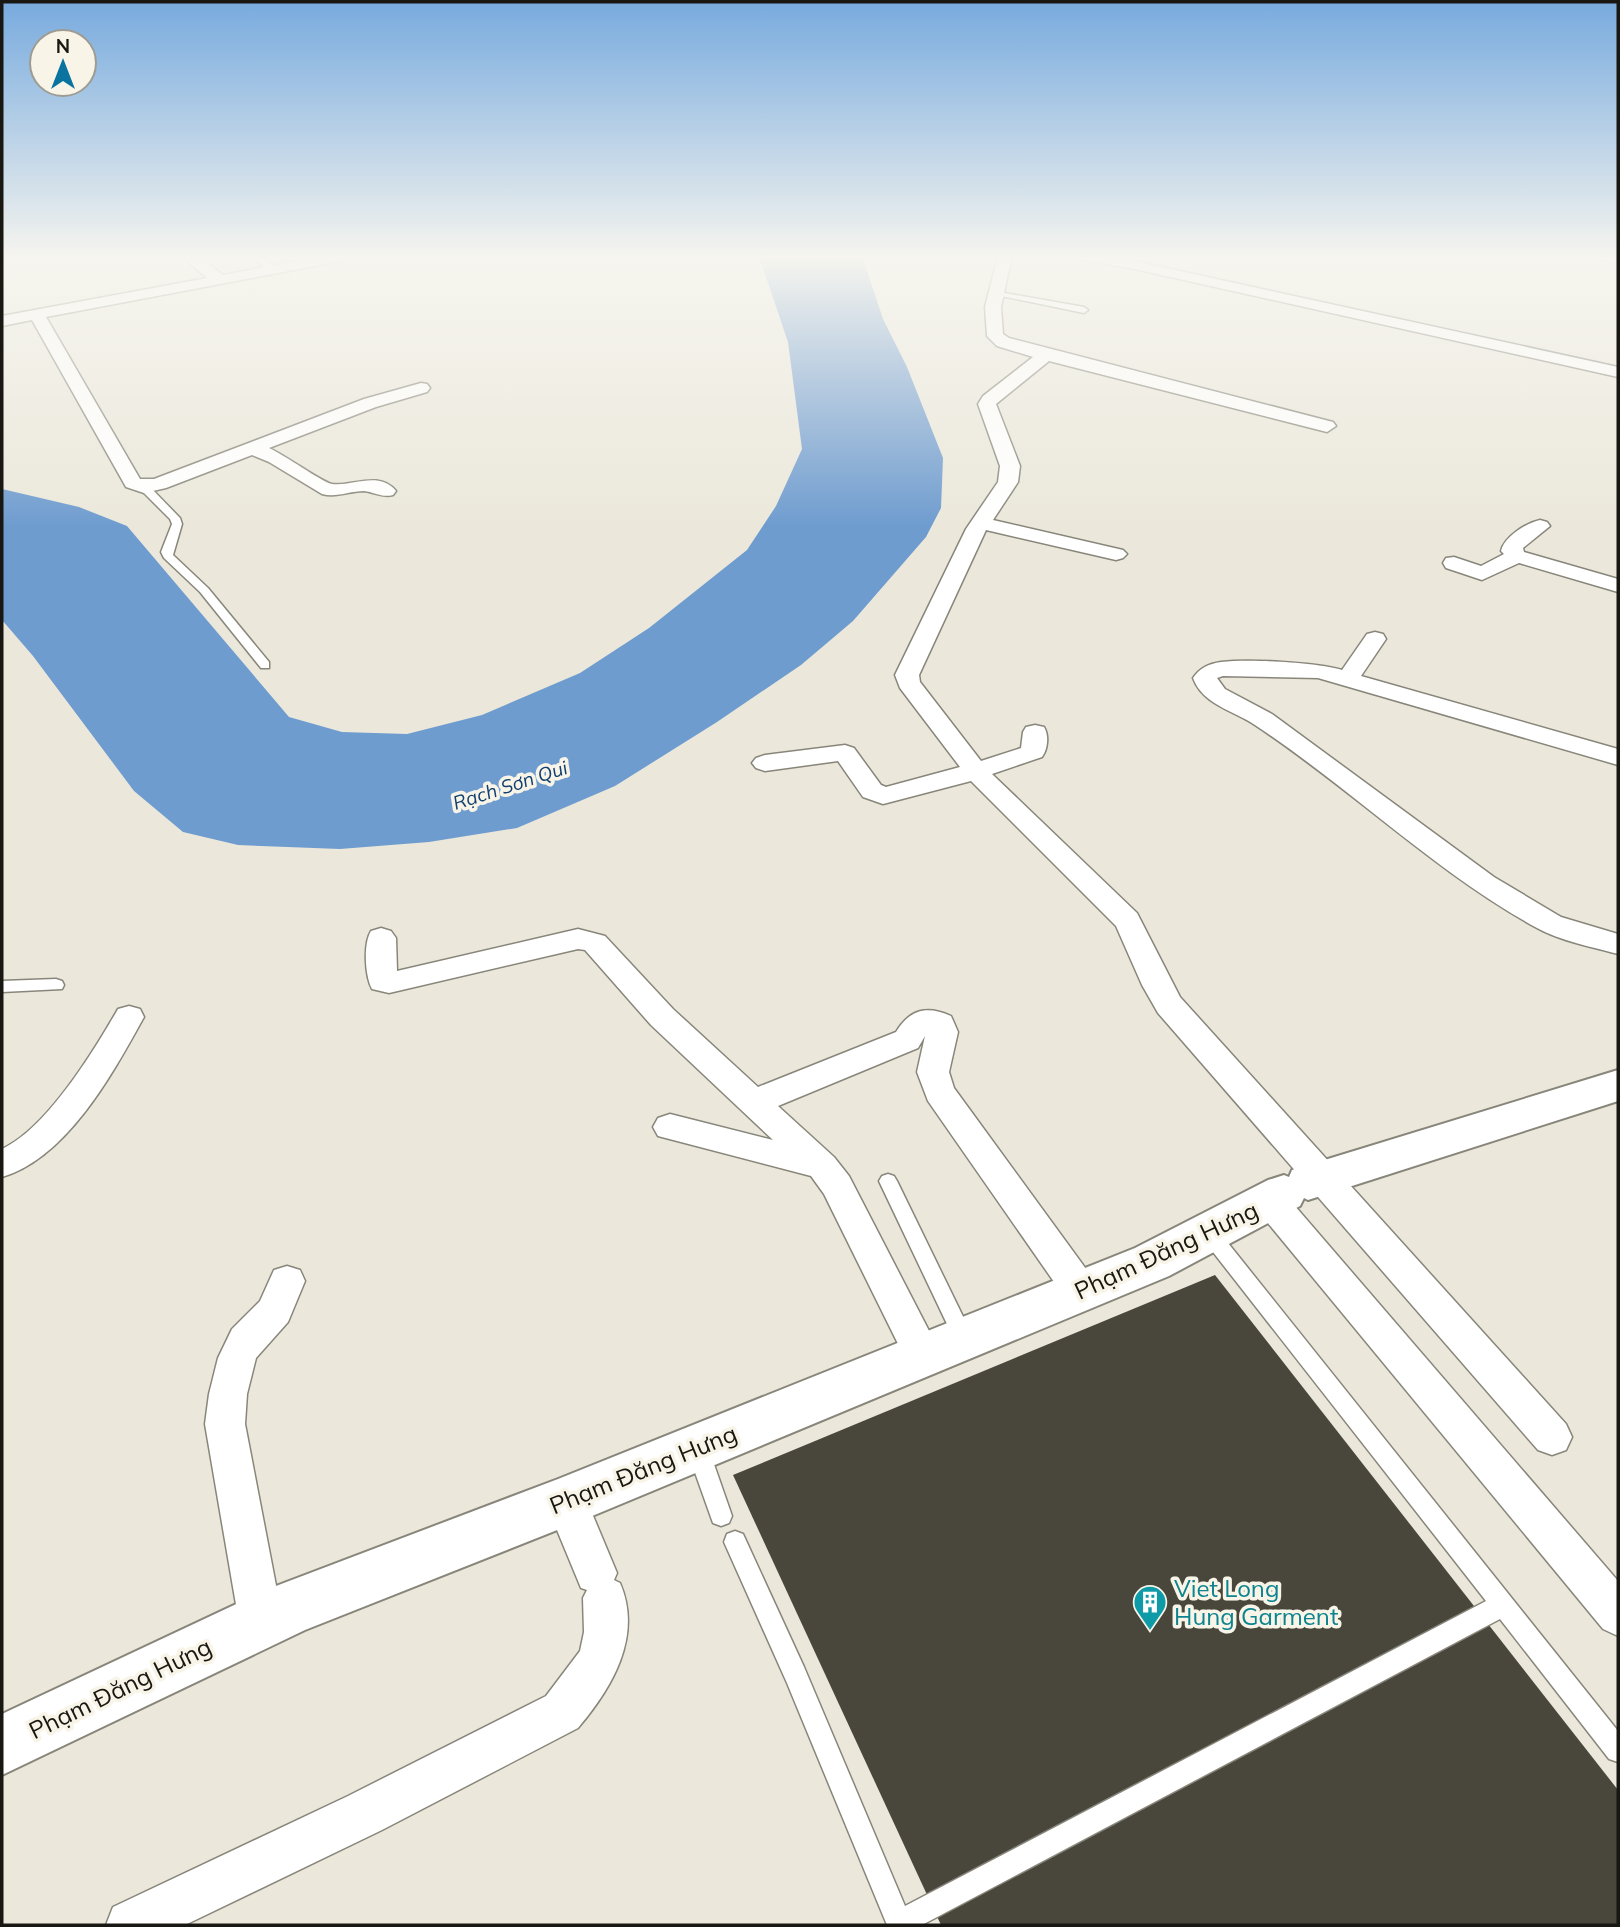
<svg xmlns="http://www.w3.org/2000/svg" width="1620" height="1927" viewBox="0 0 1620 1927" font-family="Mulish,sans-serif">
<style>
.water{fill:#6f9ccf}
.building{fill:#49473c}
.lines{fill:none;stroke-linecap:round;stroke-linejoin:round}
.lane-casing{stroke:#88867a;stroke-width:3}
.street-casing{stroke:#88867a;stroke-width:3}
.secondary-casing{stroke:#88867a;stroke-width:4}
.lane{fill:#fff;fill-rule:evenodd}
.street{fill:#fff;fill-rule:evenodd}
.secondary{fill:#fff;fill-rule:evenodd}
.labels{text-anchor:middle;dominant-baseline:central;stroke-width:7;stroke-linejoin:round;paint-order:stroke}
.far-water-label{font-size:19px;font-style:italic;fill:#114070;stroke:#f8f5e8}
.near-street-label{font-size:24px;fill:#181712;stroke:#f8f5e8}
.near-culture-label{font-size:24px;fill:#0d838f;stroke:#f8f5e8;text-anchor:start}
</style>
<rect width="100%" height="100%" fill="#ebe8db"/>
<polygon class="water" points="759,256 862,256 883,319 907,367 943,458 941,508 926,537 853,621 801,665 717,722 615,786 517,828 429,842 340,849 238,845 183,832 134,791 33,656 2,620 2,489 79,507 127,526 289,717 342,732 407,734 482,715 580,673 649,628 747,550 776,506 802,449 788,342"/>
<polygon class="building" points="1215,1275 1618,1790 1618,1925 941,1925 733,1475"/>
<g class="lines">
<defs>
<g id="lane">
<polygon points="255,256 261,256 277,270 270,272 255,260"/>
<polygon points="993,291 1084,307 1088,310 1084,313 996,295 992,293"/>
<polygon points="140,485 148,485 180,518 182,524 173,555 208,588 269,662 269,668 261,668 200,592 164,558 161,552 172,524 170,519 140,489"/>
<polygon points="56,979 62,981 64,985 62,989 2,992 2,981"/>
<polygon points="888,1174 894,1176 897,1181 971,1333 974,1339 971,1345 964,1348 957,1345 879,1181 882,1176"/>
<polygon points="1209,1225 1216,1228 1618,1731 1618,1762 1609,1759 1500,1619 922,1925 887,1925 787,1683 724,1542 727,1534 735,1531 743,1534 804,1667 905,1906 1486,1601 1202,1238 1200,1233 1202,1228"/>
<polygon points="698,1440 705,1443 709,1450 732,1516 729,1523 721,1526 713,1523 687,1450 691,1443"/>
</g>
<g id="street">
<path d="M181,256H198L223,275L322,256H354L347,260L46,317L140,479H154L364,399L421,383L427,384L430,388L427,392L376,407L269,448C285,455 320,481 332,484C351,487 379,470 396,491L393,495C382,498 374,492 364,491C350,491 336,498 322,494L269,462L252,455L166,488L144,493L126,487L32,320L2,326V316L207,278Z"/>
<path d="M998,256H1012L1001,307L1003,334L1009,338L1333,422L1336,426L1327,432L1049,361L996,404L1020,466L1018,482L993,520L1123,550L1127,554L1123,558L1116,560L986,530L919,675L920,682L981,761L1021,748L1023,732L1026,727L1035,725L1044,727C1049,735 1048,749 1042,757L992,774L1137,913L1180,997L1566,1424L1572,1437L1566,1450L1552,1455L1538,1450L1158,1013L1142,985L1116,926L971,781L883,804L863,797L838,761L765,771L756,768L752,763L756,758L765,755L845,745L854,748L881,785L886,787L960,767L900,688L895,675L966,529L998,482L1000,466L978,404L983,396L1033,357L997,346L987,336L985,307Z"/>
<polygon points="1075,256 1130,260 1618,367 1618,377 1130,268 1082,260"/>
<polygon points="1597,256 1618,256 1618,263 1599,259"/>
<path d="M1540,520L1547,522L1550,526L1523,548L1524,552L1618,579V592L1519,563L1482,580L1446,568L1443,563L1446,558L1454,557L1481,566L1504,554L1501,551C1504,537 1526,523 1540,520Z"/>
<path d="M1375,632L1383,634L1386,639L1361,676L1618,749V765L1318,678L1223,676L1217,678L1225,689L1272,714L1494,877L1561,917L1618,934V954C1593,947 1560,941 1537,928C1435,872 1352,789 1255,725C1233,710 1203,705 1193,678C1200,668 1208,664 1221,662C1249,659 1315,662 1342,670L1367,634Z"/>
<path d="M381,928L391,931L396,938L397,971L578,929L605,936L673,1009L758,1087L896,1032C910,1009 927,1005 951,1016L958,1032L949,1072L954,1088L1094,1280L1099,1291L1094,1302L1081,1306L1068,1302L928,1101L917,1072L925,1036L918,1048L778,1106L834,1157L849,1176L942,1356L936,1368L923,1373L910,1368L824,1194L811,1176L658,1136L653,1127L658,1118L670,1114L773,1140L651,1025L585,950L578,949L389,993L372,989C365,976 363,944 371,931Z"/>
<path d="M129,1006L140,1009L144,1017C113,1073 67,1158 2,1177V1149C46,1129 94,1051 118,1009Z"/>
<polygon points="1270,1187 1282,1191 1618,1581 1618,1636 1603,1629 1258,1211 1253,1201 1258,1191"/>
<polygon points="287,1266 300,1270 305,1281 288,1322 256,1358 247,1394 245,1424 283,1622 276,1637 261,1644 246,1637 239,1622 205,1424 209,1394 218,1358 232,1329 260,1301 274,1270"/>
<path d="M566,1482L581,1487L617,1573L614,1580L620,1583C643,1636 612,1688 578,1728L382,1830L185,1925H106L113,1907L348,1796L546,1696L580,1651L584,1632L583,1598L587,1590L581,1588L545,1501L551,1487Z"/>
</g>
<polygon id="secondary" points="1618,1070 1618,1101 1308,1200 1304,1198 1300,1206 1169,1276 585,1519 305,1630 2,1775 2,1714 268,1589 558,1479 1135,1248 1268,1180 1284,1175 1289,1177 1292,1170"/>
</defs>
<use href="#lane" class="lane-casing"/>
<use href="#street" class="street-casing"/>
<use href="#secondary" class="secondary-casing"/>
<use href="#lane" class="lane"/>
<use href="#street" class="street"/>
<use href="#secondary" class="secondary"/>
</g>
<linearGradient id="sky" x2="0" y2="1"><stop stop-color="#77aade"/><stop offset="0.49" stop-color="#f6f5ef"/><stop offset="1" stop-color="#f6f5ef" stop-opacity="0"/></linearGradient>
<rect width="1620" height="526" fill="url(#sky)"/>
<defs>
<symbol id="building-pin" viewBox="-11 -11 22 30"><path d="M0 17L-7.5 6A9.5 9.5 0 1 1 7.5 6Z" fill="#0f9aa8" stroke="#f8f5e8"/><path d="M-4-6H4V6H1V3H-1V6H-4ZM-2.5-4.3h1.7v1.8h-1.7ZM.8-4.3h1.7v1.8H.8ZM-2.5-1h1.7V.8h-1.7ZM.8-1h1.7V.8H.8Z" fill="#fff"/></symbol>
</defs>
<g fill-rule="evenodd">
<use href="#building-pin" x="1131" y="1583" width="38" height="52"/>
</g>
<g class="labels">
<g class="far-water-label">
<text transform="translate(510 785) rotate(-18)">Rạch Sơn Qui</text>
</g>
<g class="near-street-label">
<text transform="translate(1166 1250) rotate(-25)">Phạm Đăng Hưng</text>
<text transform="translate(643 1469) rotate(-22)">Phạm Đăng Hưng</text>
<text transform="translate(120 1688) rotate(-26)">Phạm Đăng Hưng</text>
</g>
<g class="near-culture-label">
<text x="1174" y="1588">Viet Long<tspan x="1174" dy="28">Hung Garment</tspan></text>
</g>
</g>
<rect width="1620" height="1927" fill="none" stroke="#181712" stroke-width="7"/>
<g transform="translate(63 63)"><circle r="33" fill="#f8f5e8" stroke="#9e9c92" stroke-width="2"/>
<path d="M0-5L12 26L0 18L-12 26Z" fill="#0a739f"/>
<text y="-10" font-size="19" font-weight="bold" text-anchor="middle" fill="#181712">N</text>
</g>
</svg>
